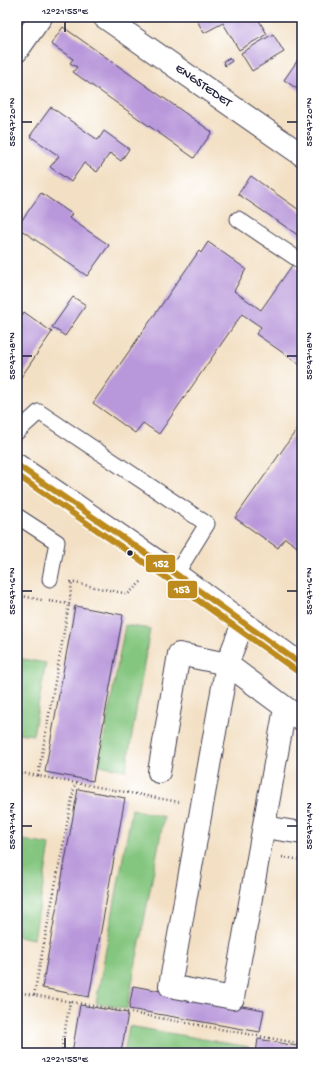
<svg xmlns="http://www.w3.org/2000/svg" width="319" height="1070" viewBox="0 0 319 1070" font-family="'Gochi Hand',sans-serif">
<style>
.green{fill:#84c67f;stroke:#53745d}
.building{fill:#b897da}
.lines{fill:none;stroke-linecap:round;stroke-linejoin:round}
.lane-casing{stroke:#413e50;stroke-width:17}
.street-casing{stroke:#413e50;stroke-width:24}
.path{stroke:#413e50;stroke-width:2.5;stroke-dasharray:1 3;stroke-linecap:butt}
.lane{stroke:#fff;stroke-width:15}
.street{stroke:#fff;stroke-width:22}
.bus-1-casing{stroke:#fff;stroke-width:9}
.bus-2-casing{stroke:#fff;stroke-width:9}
.bus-1{stroke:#bd8a1e;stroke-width:6}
.bus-2{stroke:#bd8a1e;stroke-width:6}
.ticks{fill:none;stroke:#22223b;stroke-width:1.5}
.bus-dot{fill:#22223b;stroke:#fff;stroke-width:1.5}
.labels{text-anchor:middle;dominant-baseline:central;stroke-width:3.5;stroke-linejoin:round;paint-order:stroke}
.street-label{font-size:13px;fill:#22223b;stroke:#fff}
.line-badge{stroke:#fff;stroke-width:1.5}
.badge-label{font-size:11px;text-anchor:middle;font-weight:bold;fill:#fff}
.neatline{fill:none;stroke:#22223b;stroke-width:1.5}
.ticks-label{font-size:10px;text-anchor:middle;fill:#22223b}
</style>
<rect width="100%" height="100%" fill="#fff"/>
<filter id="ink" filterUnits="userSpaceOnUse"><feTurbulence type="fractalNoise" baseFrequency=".025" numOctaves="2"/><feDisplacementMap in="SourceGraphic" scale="8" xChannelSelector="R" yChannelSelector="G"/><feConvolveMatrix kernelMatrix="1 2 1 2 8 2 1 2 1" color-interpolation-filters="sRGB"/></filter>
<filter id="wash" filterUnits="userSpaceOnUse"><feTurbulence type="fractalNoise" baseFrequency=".012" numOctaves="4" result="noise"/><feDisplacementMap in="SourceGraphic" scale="16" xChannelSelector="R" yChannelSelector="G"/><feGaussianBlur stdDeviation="0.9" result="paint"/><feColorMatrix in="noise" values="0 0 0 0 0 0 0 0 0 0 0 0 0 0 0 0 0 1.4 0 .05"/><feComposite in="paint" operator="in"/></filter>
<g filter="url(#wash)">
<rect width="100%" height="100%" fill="#f3e0c4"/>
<g class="green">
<polygon points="125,625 150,629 126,770 99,765"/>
<polygon points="17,658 46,663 33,735 17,733"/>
<polygon points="132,809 164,817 127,1009 96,1003"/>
<polygon points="17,839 50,845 34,939 17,936"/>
<polygon points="129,1026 249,1047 248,1053 124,1053"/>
</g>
<g id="blocks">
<g class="building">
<polygon points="195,17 257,17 267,34 239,50 223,23 204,33"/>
<polygon points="63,27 212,132 194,158 73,72 77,67 70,63 73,59 51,44"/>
<polygon points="273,34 284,52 252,71 241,53"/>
<polygon points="302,54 302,92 284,80"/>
<polygon points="230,58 232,61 225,66 223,61"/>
<polygon points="51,107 98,140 104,131 129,149 121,161 110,153 97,172 84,163 71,182 50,167 59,156 30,136"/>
<polygon points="251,176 302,212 302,238 238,194"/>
<polygon points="41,193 72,214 69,218 109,245 87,276 17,227"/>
<polygon points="208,242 246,269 234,291 261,310 293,264 302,271 302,366 256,334 261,327 242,314 159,434 143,423 135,433 93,403 199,251 201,253"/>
<polygon points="73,297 86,305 65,336 52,327"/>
<polygon points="24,312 52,332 17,383 17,323"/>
<polygon points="302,422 302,547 300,549 285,538 278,548 235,518"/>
<polygon points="75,606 123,615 93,781 45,772"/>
<polygon points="78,789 125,798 89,997 42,988"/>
<polygon points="133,986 264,1010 260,1032 129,1009"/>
<polygon points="80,1005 128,1013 121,1053 72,1053"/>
<polygon points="258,1039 302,1047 302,1053 256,1053"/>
</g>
</g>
</g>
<g filter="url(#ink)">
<use href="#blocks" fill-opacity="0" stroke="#413e50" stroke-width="1"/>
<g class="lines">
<defs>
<g id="lane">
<polyline points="238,219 302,262"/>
<polyline points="17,432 39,412 207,524 176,574"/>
<polyline points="17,516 57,542 50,579"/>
</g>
<g id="street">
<polyline points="104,17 302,155"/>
<polyline points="17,51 41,17"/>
<polyline points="17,465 176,574 302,665"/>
<polyline points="243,623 227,664 170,986 233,998 285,708"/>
<polyline points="159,772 179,654 227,664 302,720"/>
<polyline points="264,827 302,833"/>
</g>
</defs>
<use href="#lane" class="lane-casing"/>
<use href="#street" class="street-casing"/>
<g class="path">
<polyline points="70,582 128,594 142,581"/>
<polyline points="17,595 42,600"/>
<polyline points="49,601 69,604 72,583"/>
<polyline points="17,772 179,802"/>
<polyline points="38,776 69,604"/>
<polyline points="282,857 302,860"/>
<polyline points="17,992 302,1044"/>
<polyline points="34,995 75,783"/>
<polyline points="61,1053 70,1001"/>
</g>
<use href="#lane" class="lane"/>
<use href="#street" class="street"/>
<defs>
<polyline id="bus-1" points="17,465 176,574 302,665"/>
<polyline id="bus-2" points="17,475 171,581 297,671"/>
</defs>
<use href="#bus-1" class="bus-1-casing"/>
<use href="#bus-2" class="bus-2-casing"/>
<use href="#bus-1" class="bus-1"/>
<use href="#bus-2" class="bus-2"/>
</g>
</g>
<path class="ticks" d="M65,22V32M22,122H32M287,122H297M22,356H32M287,356H297M22,591H32M287,591H297M22,826H32M287,826H297M65,1038V1048"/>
<circle class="bus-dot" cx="130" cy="553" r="3.5"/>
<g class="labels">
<g class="street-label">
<text transform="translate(203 86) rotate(35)">ENGSTEDET</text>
</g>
</g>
<g class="line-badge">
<rect x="145" y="554" width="31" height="19" rx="4" fill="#bd8a1e"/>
<rect x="167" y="580" width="31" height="19" rx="4" fill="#bd8a1e"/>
</g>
<g class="badge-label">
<text x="161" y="567">152</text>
<text x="182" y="593">153</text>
</g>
<rect width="319" height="1070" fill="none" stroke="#fff" stroke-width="44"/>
<rect x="22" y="22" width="275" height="1026" class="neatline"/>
<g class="ticks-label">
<text x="65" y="14">12°21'55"E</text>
<text transform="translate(11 122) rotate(-90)" y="4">55°47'20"N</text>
<text transform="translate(308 122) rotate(-90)" y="4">55°47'20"N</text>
<text transform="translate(11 356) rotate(-90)" y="4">55°47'18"N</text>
<text transform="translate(308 356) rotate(-90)" y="4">55°47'18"N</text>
<text transform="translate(11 591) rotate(-90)" y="4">55°47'16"N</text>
<text transform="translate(308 591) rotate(-90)" y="4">55°47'16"N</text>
<text transform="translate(11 826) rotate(-90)" y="4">55°47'14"N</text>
<text transform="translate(308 826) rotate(-90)" y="4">55°47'14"N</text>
<text x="65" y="1062">12°21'55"E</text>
</g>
</svg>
